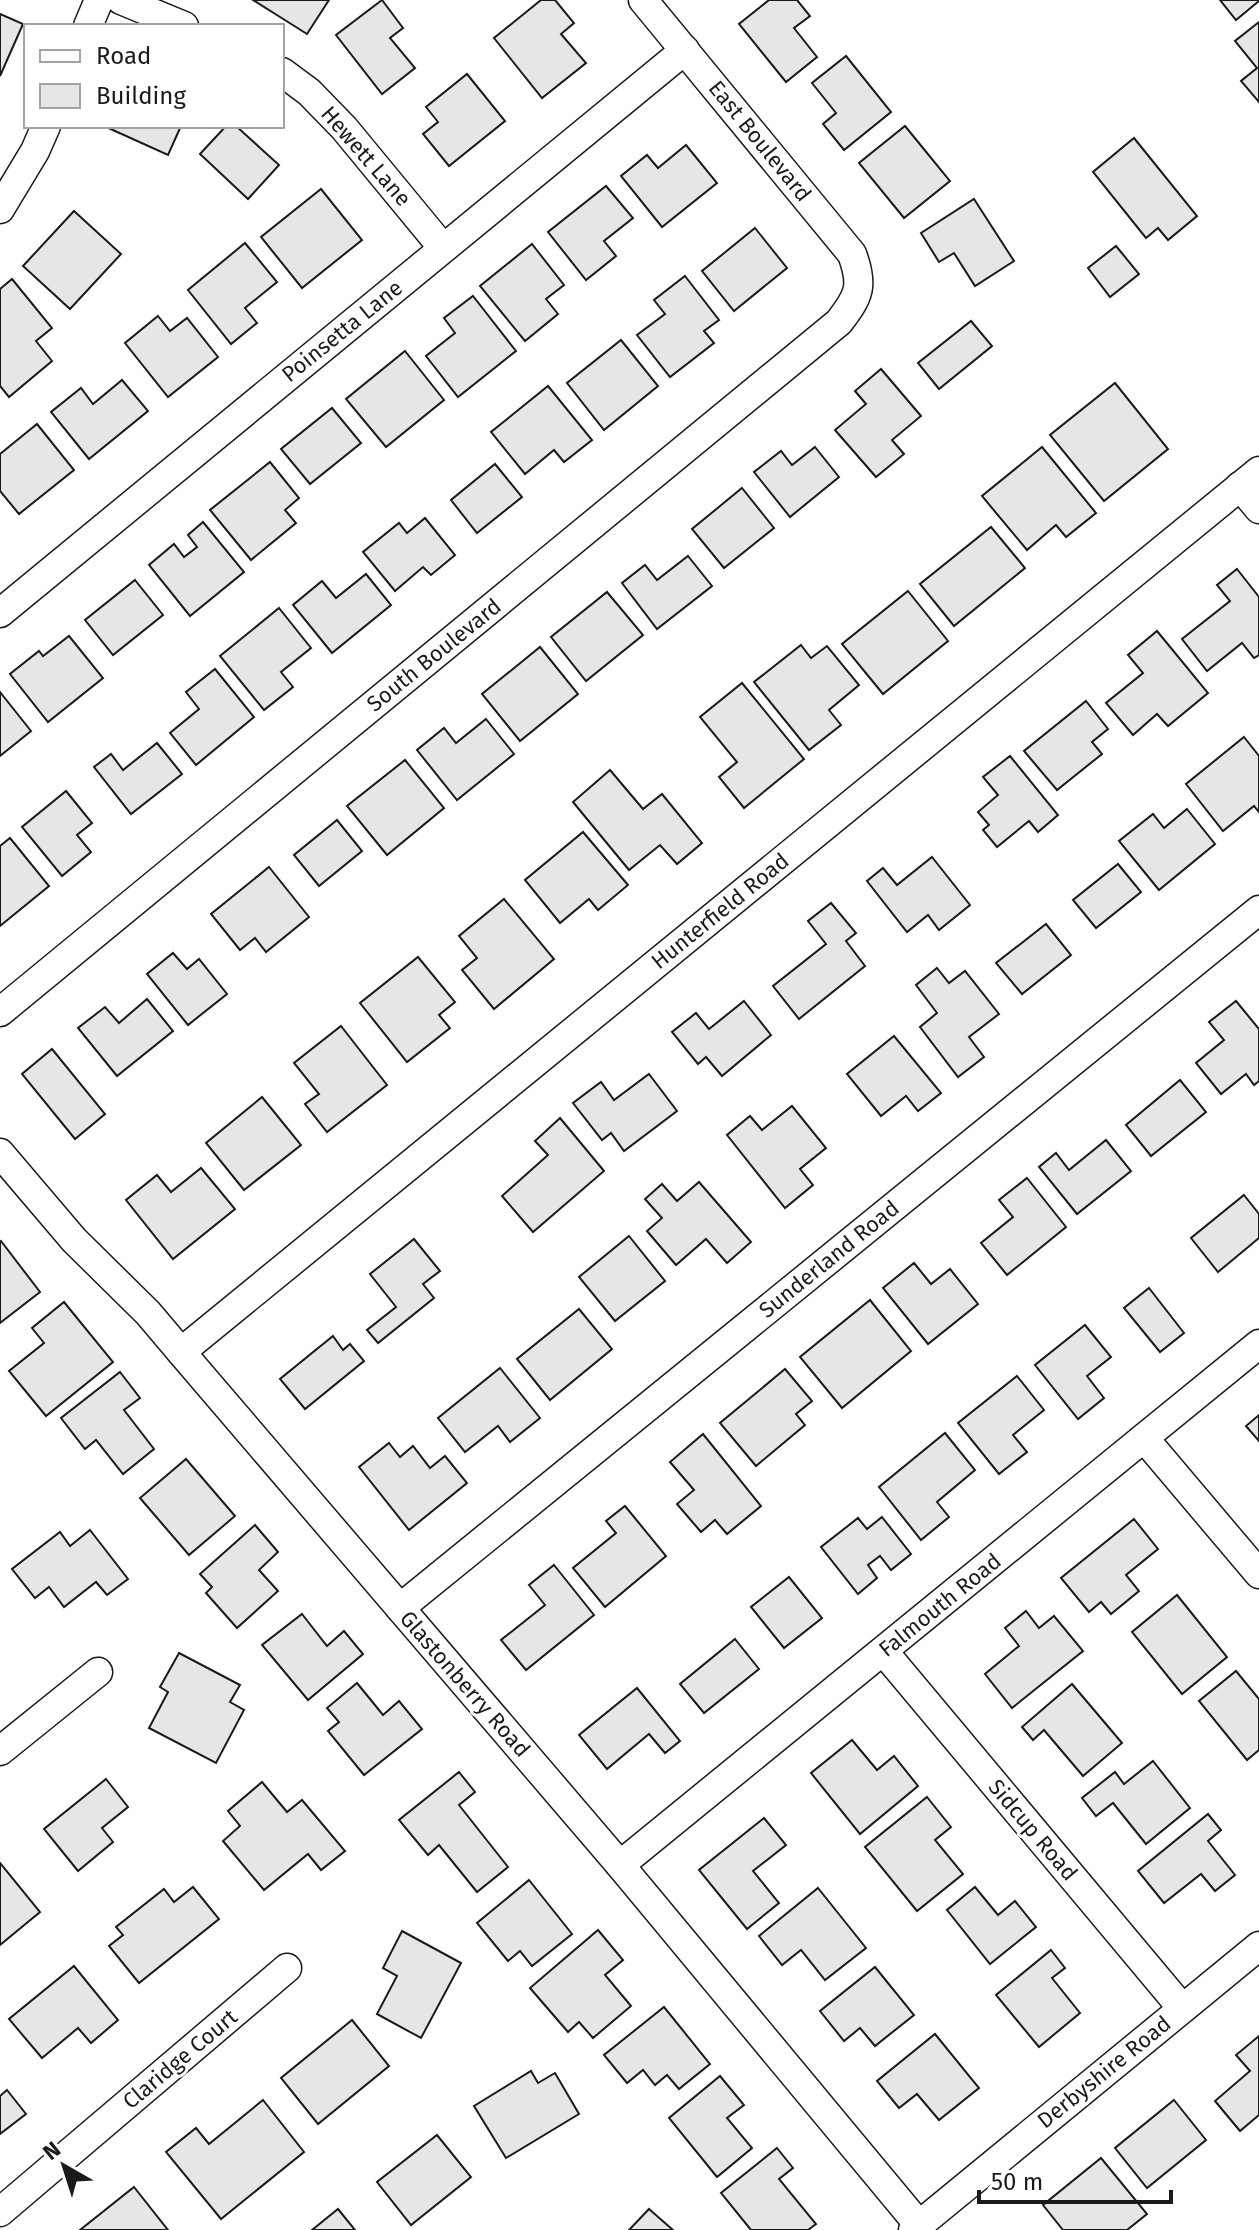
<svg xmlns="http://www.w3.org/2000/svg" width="1259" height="2230" viewBox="0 0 1259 2230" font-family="'Fira Sans',sans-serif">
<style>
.building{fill:#e6e6e6;stroke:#1a1a1a;stroke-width:2}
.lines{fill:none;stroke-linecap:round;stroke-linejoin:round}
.minor-casing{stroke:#1a1a1a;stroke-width:31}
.minor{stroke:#fff;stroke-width:28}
.labels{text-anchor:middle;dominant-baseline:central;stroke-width:6;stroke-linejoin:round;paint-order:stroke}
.street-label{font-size:22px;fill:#1a1a1a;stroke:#fff}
</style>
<rect width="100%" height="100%" fill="#fff"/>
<g class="building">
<polygon points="253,0 329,0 307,34"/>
<polygon points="382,0 403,28 390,38 415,68 382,94 336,35"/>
<polygon points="541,0 555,0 574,23 561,34 586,63 542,98 494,38"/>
<polygon points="769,0 797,0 810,16 794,28 817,57 786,82 739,24"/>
<polygon points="1220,0 1259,0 1259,1 1236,20"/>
<polygon points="0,14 23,24 0,76"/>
<polygon points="1259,22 1259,102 1241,81 1257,68 1235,41"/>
<polygon points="846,56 891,112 844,150 823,124 836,113 812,83"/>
<polygon points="467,74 505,121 449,166 423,134 438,122 426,107"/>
<polygon points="104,126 181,126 168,155"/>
<polygon points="226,126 236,126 279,165 248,199 200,154"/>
<polygon points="905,126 950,181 904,218 859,163"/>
<polygon points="1134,138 1197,216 1168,240 1158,228 1146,238 1093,172"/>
<polygon points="686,145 717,183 662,227 621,176 647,155 658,168"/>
<polygon points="606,186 633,218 604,241 616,256 586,280 548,232"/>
<polygon points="321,189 362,240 302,288 261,237"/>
<polygon points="974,199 1014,261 975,286 954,253 939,262 921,233"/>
<polygon points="74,211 121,254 70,309 23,266"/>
<polygon points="755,228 787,268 734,311 702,271"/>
<polygon points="245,243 277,282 245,308 257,323 231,344 188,290"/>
<polygon points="532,244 564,285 546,299 558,314 525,341 480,286"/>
<polygon points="1116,246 1139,274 1110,297 1088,268"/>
<polygon points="685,276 719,320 704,331 714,343 670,377 637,335 665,314 654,300"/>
<polygon points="12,279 52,328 36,341 52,361 9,397 0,386 0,289"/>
<polygon points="473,296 516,351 458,397 426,356 455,333 444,318"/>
<polygon points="158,316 170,331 187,318 218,357 168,397 125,343"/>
<polygon points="971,321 992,346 939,389 918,363"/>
<polygon points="621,340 658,386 604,430 567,383"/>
<polygon points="405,351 444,400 386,447 346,399"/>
<polygon points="881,369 921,416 892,440 904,454 876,477 835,430 866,404 855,391"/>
<polygon points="122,380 148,411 89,459 51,412 81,388 93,404"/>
<polygon points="1115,383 1168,449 1104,501 1050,435"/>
<polygon points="548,386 592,440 564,462 554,450 525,474 491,432"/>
<polygon points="332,408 361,443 310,484 281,449"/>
<polygon points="37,424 74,470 19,514 0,491 0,454"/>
<polygon points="815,447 839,477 790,517 754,472 781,451 792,465"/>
<polygon points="1042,447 1096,513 1066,537 1056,525 1027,550 982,496"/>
<polygon points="270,462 299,498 285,510 296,523 251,560 210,510"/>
<polygon points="495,464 522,497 477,533 451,500"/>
<polygon points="742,488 774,528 724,568 692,529"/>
<polygon points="425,518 455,555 431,575 423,567 395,591 363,552 399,523 407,533"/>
<polygon points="203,522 244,572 190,616 149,565 174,544 184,557 197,547 188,535"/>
<polygon points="991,527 1025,568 954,626 920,584"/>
<polygon points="688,556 712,586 657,629 622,583 645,565 657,580"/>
<polygon points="1237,569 1259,597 1259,655 1254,658 1242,643 1207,671 1182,639 1230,601 1217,585"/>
<polygon points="366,574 391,605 332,653 293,605 322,581 336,598"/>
<polygon points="135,580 163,615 113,655 85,620"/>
<polygon points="908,591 948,641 883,694 842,644"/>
<polygon points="607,592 643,635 586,681 551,637"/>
<polygon points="279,608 311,648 281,672 293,687 264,710 220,656"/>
<polygon points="1157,631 1208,693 1168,726 1157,714 1133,735 1106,703 1143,673 1128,655"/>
<polygon points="69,636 103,678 48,722 10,674 39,651 43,656"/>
<polygon points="801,645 811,658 827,646 859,685 829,710 841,725 809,750 754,682"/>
<polygon points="540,647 578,694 520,741 482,694"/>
<polygon points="215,669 254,717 196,765 170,733 199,709 186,692"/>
<polygon points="742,683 804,759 744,808 719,777 737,762 700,717"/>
<polygon points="0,692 31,731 0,756"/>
<polygon points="1086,701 1108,729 1092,742 1102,754 1057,790 1024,751"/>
<polygon points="486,719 514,754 457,800 417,750 444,728 456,743"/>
<polygon points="1244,737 1259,756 1259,812 1254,806 1223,831 1186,784"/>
<polygon points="157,743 182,774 131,814 94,767 111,754 123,770"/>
<polygon points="1010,756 1058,815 1038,832 1029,821 997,847 983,830 989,825 978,812 998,795 983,777"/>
<polygon points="405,760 444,808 387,855 347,806"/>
<polygon points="610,770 643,809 662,794 702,843 677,864 660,845 629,870 573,802"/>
<polygon points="66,791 92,823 77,835 91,852 62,876 22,827"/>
<polygon points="1187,809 1215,844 1159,890 1119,841 1153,814 1164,828"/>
<polygon points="337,820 362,851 319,886 294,855"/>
<polygon points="583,832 628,885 598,910 589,899 560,923 525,880"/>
<polygon points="10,838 49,886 0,926 0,846"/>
<polygon points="932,857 970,905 939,930 928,915 907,932 867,881 883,868 897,885"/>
<polygon points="1118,864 1141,892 1096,928 1073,900"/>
<polygon points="269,867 309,917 266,952 255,938 240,950 211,914"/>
<polygon points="504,899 554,959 494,1009 462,970 477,958 459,936"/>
<polygon points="831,903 856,933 846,941 865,966 799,1019 773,986 826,944 808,921"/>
<polygon points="1046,924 1071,955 1022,994 996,963"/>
<polygon points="173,953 187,969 199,959 227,994 188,1025 147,974"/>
<polygon points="418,957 455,1002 439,1015 450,1028 407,1062 360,1003"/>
<polygon points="937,968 949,983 965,971 999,1014 969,1037 984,1057 958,1077 920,1027 937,1013 916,985"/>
<polygon points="147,999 173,1031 117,1076 78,1028 105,1007 119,1023"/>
<polygon points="744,1001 771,1035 722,1076 706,1057 698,1064 672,1032 696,1013 709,1029"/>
<polygon points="1236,1001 1259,1029 1259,1081 1254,1085 1246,1074 1221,1094 1196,1063 1224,1040 1209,1022"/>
<polygon points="341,1026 387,1085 327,1132 305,1104 319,1094 294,1063"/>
<polygon points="894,1036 941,1093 918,1111 906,1096 881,1116 847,1074"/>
<polygon points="52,1049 105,1114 75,1139 22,1074"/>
<polygon points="649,1074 677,1111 624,1151 611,1133 602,1140 573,1103 601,1082 614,1100"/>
<polygon points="1180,1080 1206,1112 1151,1156 1126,1125"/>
<polygon points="262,1097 301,1145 244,1190 206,1143"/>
<polygon points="792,1106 826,1148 800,1169 813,1185 785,1208 727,1135 750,1116 762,1130"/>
<polygon points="560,1118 604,1171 533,1232 502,1196 548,1155 535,1141"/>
<polygon points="1106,1140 1131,1171 1077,1214 1039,1167 1056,1153 1069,1170"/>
<polygon points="201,1168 235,1209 173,1259 126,1200 157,1175 171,1192"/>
<polygon points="1027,1178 1066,1227 1007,1275 981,1243 1013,1217 999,1200"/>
<polygon points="699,1182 751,1242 727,1263 706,1239 676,1265 647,1231 662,1218 645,1199 662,1184 677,1201"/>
<polygon points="1244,1195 1259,1214 1259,1238 1218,1272 1191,1238"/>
<polygon points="629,1236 665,1281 615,1321 579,1277"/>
<polygon points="414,1239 440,1271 423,1284 434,1298 378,1343 367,1330 396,1307 370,1274"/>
<polygon points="1,1241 40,1292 0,1323 0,1242"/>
<polygon points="914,1263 931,1284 950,1269 978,1304 928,1344 883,1288"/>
<polygon points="1149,1288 1184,1333 1160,1352 1124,1308"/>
<polygon points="870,1300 911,1351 842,1408 800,1357"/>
<polygon points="64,1302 113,1362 46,1416 9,1371 44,1343 32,1328"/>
<polygon points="579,1309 612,1349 550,1400 517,1359"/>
<polygon points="1085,1325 1111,1357 1087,1376 1104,1398 1078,1419 1035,1365"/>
<polygon points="333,1336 343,1350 350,1344 364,1361 305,1409 280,1379"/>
<polygon points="500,1368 540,1418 510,1442 498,1426 465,1452 438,1418"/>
<polygon points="785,1369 812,1401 796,1414 805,1425 756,1466 720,1423"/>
<polygon points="120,1372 140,1398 124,1410 154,1449 123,1474 96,1440 85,1449 61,1418"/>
<polygon points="1017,1376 1044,1410 1013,1435 1027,1452 999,1474 958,1423"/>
<polygon points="1259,1415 1259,1441 1246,1426"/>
<polygon points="945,1433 975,1470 937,1502 949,1517 921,1540 879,1487"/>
<polygon points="703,1434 761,1506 727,1534 715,1520 701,1532 677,1504 694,1490 670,1462"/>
<polygon points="389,1443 400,1457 413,1446 430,1468 445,1456 467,1483 409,1530 359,1467"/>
<polygon points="186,1459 235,1516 189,1555 140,1498"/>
<polygon points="625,1506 666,1556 605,1607 573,1568 616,1533 606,1521"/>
<polygon points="882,1517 911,1554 891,1570 880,1556 868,1565 877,1578 858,1594 821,1547 858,1518 867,1529"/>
<polygon points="1134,1519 1158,1549 1126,1575 1139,1591 1111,1614 1101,1602 1089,1612 1061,1578"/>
<polygon points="255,1525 278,1552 259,1570 278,1591 237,1628 206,1593 212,1587 200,1574"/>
<polygon points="90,1530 128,1579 107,1595 96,1582 64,1607 49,1587 35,1598 12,1569 60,1532 70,1546"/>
<polygon points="554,1565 594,1615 526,1670 501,1640 545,1605 529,1585"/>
<polygon points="789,1577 822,1618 784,1648 751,1607"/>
<polygon points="1177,1595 1227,1657 1182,1694 1132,1632"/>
<polygon points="1026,1611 1039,1628 1054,1616 1083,1651 1012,1708 985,1674 1019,1646 1005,1628"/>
<polygon points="302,1614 327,1646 344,1631 363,1654 308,1700 262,1645"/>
<polygon points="735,1639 759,1669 704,1713 680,1684"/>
<polygon points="179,1653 240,1685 230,1702 244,1710 216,1763 149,1728 168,1692 160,1687"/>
<polygon points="1236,1671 1259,1699 1259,1750 1247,1760 1199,1701"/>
<polygon points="357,1683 383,1715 399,1701 422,1729 364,1775 328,1731 339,1722 327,1708"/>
<polygon points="1072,1684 1122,1743 1083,1776 1044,1730 1033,1740 1022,1727"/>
<polygon points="637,1688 680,1741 665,1753 649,1734 607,1769 579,1735"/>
<polygon points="852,1740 877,1770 894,1756 918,1786 860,1834 811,1773"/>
<polygon points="1153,1761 1190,1808 1146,1844 1113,1803 1096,1816 1082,1798 1115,1772 1124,1784"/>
<polygon points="459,1772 475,1792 459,1805 508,1867 477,1892 439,1845 428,1855 399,1820"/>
<polygon points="106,1779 128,1807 102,1828 113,1842 78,1871 44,1829"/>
<polygon points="262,1782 287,1812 302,1800 345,1851 321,1870 308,1854 264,1890 223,1841 240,1826 228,1811"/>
<polygon points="927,1797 951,1827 935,1840 963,1874 917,1911 865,1847"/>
<polygon points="1208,1814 1221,1830 1208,1841 1235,1875 1215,1891 1201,1874 1164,1903 1138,1871"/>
<polygon points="764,1818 786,1845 753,1871 779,1903 747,1929 699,1870"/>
<polygon points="0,1863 40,1912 0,1945"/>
<polygon points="529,1880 572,1934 532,1966 520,1951 508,1961 477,1923"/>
<polygon points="193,1887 219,1919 139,1983 109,1946 123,1935 116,1927 164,1889 174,1902"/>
<polygon points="975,1887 998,1915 1015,1901 1036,1927 990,1964 947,1910"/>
<polygon points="818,1888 866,1948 825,1980 801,1950 782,1965 759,1936"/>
<polygon points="598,1930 623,1960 605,1975 631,2006 593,2038 579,2022 568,2032 530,1988"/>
<polygon points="402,1931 461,1963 421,2038 377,2014 397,1976 383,1968"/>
<polygon points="1051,1950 1065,1968 1052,1978 1080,2013 1039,2047 996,1995"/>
<polygon points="74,1966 118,2020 91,2043 78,2028 42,2058 9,2019"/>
<polygon points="875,1967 914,2015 875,2046 860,2028 844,2041 820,2011"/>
<polygon points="664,2007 710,2064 679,2089 667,2075 655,2085 643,2070 627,2083 604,2055"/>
<polygon points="352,2020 389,2066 318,2124 281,2078"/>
<polygon points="935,2034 979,2088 939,2120 917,2094 899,2108 877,2081"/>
<polygon points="1259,2036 1259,2115 1240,2131 1215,2101 1250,2071 1236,2055"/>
<polygon points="531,2071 538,2083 555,2073 579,2114 506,2158 474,2106"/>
<polygon points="720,2076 744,2105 727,2118 752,2148 717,2177 669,2118"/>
<polygon points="7,2090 26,2114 0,2134 0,2096"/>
<polygon points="263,2100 304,2152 221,2219 166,2152 196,2128 209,2144"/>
<polygon points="1174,2100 1206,2140 1147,2188 1115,2148"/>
<polygon points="437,2135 471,2177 411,2225 377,2182"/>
<polygon points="777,2148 793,2168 779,2179 816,2224 808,2230 751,2230 721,2193"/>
<polygon points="1101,2158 1147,2214 1127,2230 1063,2230 1043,2205"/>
<polygon points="134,2187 168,2230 80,2230"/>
<polygon points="338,2209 355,2230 312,2230"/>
<polygon points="649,2209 673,2230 629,2230"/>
</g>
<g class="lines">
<defs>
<g id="minor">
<polyline points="121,0 184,26"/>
<polyline points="88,26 99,0"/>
<polyline points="282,72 309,92 344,128 443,248"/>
<polyline points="0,209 35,151 46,126"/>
<polyline points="1240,486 1259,509"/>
<polyline points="0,613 685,50"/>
<path d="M0,1012L839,322C859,296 864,286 852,254L643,0"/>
<polyline points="0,1153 74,1240 148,1313 181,1352 620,1865 919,2225"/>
<polyline points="181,1352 1259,471"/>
<polyline points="1144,1438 1259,1574"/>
<polyline points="400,1608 1259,910"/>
<polyline points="884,1652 1182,2008"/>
<polyline points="0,1751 98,1672"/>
<polyline points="620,1865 1259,1344"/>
<polyline points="0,2212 287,1968"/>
<polyline points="913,2230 1259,1946"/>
</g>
</defs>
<use href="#minor" class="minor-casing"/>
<use href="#minor" class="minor"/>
</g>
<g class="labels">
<g class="street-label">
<text transform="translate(760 141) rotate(51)">East Boulevard</text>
<text transform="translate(366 156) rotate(49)">Hewett Lane</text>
<text transform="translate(342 331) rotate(-39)">Poinsetta Lane</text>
<text transform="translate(434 655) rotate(-39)">South Boulevard</text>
<text transform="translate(720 911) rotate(-39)">Hunterfield Road</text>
<text transform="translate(829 1259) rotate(-39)">Sunderland Road</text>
<text transform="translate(940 1605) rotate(-39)">Falmouth Road</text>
<text transform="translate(465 1684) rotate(49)">Glastonberry Road</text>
<text transform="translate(1033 1830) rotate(50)">Sidcup Road</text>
<text transform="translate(180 2059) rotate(-40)">Claridge Court</text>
<text transform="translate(1104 2072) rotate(-39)">Derbyshire Road</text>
</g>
</g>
<rect x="24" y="24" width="260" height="104" fill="#ffffff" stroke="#a3a3a3" stroke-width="2"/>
<rect x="40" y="50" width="40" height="12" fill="#ffffff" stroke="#a3a3a3" stroke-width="2"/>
<text x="96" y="64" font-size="24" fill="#1a1a1a">Road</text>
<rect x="40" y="84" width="40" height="24" fill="#e6e6e6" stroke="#a3a3a3" stroke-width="2"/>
<text x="96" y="104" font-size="24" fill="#1a1a1a">Building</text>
<g transform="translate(64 2166) rotate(321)" stroke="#ffffff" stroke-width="6" paint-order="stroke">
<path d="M0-6L14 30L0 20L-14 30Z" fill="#1a1a1a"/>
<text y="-12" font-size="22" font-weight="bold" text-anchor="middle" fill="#1a1a1a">N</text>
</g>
<path d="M979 2190v12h192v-12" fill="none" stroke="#1a1a1a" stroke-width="4"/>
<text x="991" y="2190" font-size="24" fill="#1a1a1a" stroke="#ffffff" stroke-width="6" paint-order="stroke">50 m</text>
</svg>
